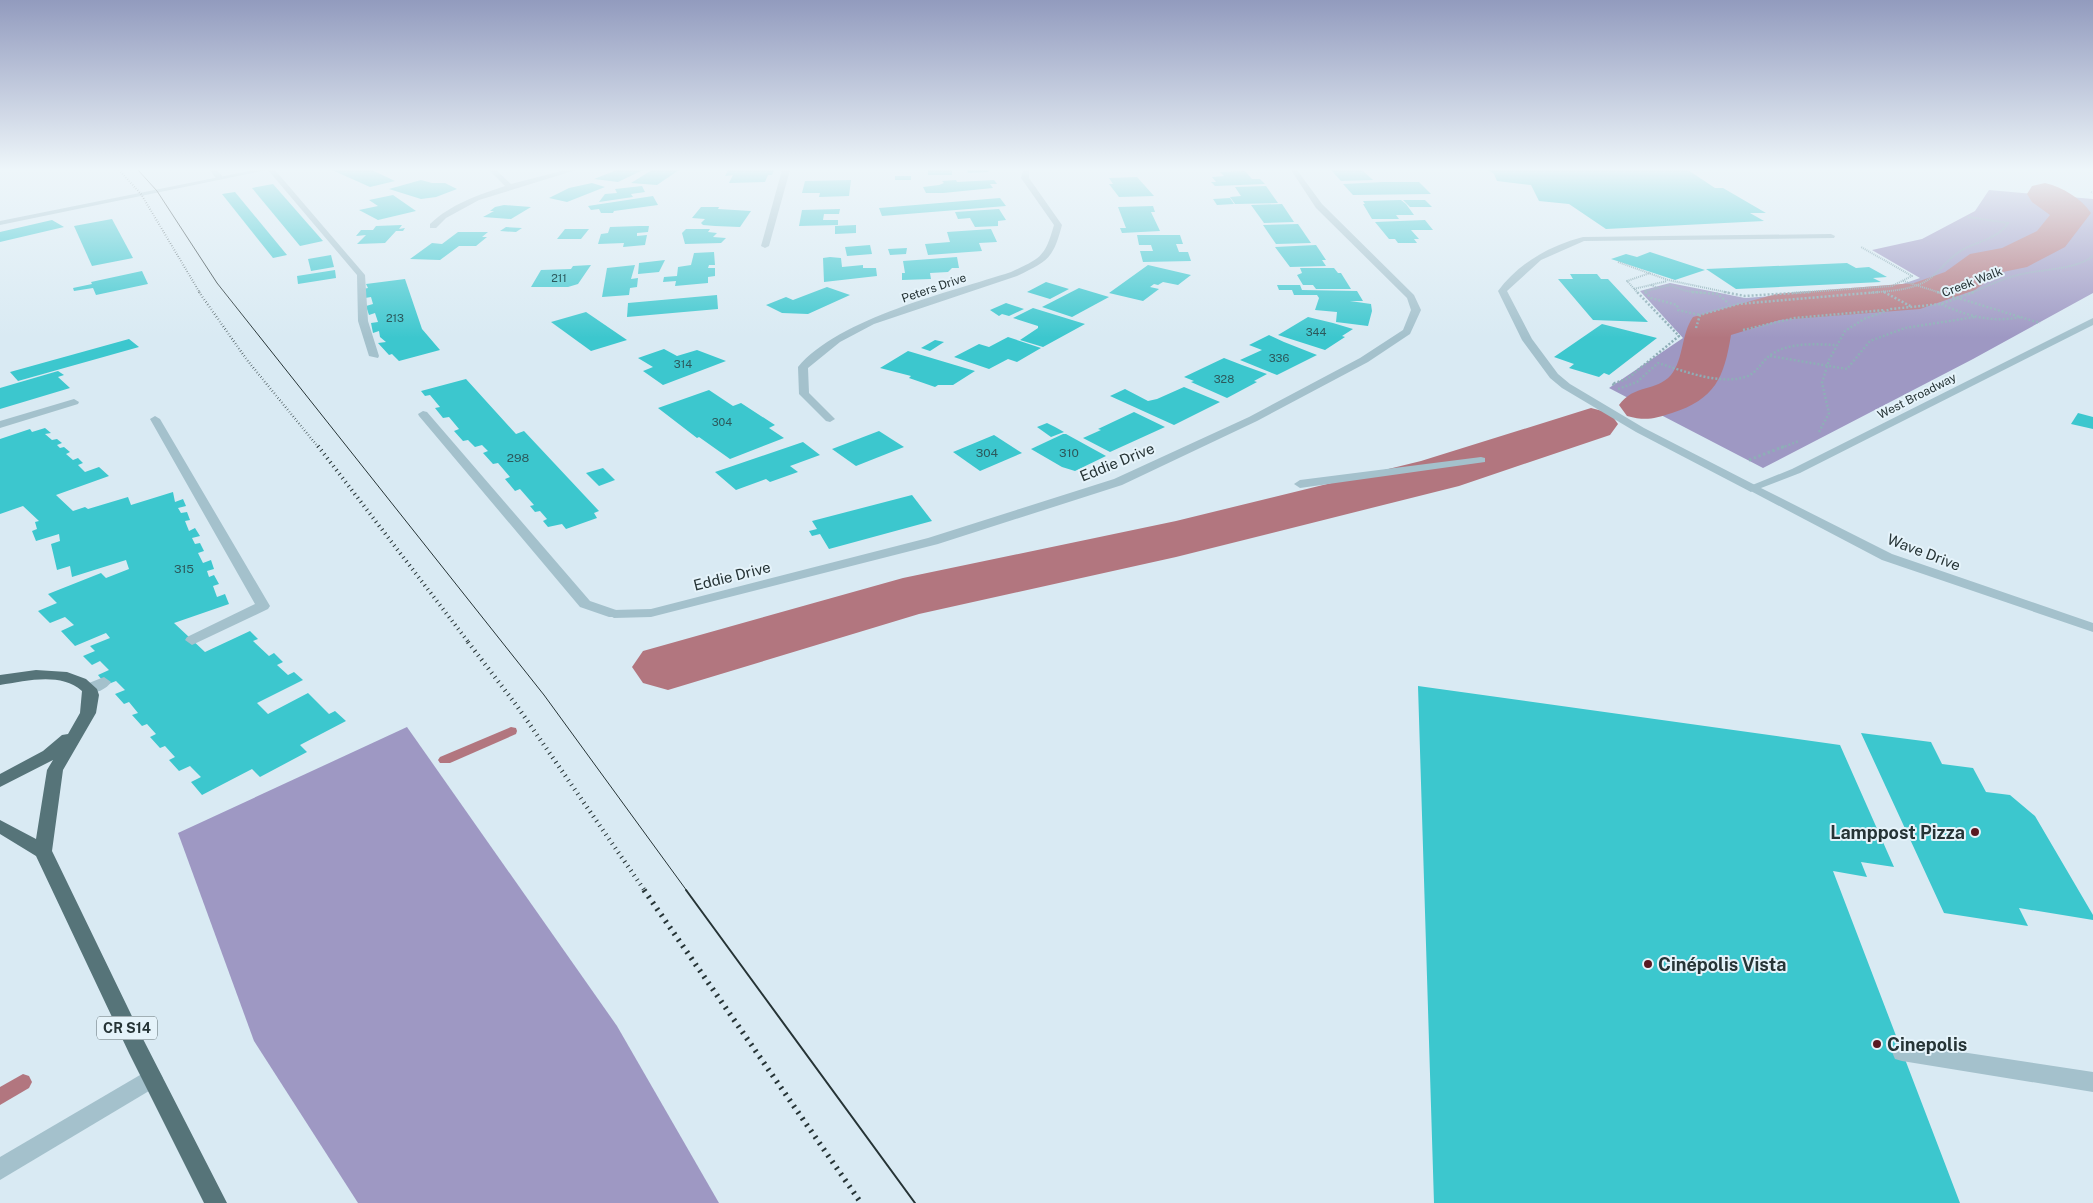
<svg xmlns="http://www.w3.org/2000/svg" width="2093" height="1203" viewBox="0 0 2093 1203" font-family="'Public Sans',sans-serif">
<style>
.green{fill:#9e98c3}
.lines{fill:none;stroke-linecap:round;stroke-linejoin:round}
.stream{fill:#b2767f;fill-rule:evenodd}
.river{fill:#b2767f;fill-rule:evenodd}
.building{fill:#3cc7ce}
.path-far2{stroke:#8eaeb7;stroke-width:2;stroke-dasharray:1 1;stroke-linecap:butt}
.path-far1{stroke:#8eaeb7;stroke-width:2.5;stroke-dasharray:2 2;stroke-linecap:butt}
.path{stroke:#8eaeb7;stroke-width:3;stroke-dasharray:2.5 2.5;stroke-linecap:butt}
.service{fill:#a4c1cc;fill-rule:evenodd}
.pedestrian{fill:#a4c1cc;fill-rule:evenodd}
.minor{fill:#a4c1cc;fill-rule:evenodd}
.tertiary{fill:#a4c1cc;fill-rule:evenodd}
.primary{fill:#567479;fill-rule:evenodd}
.tram-far1{stroke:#263436;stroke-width:1}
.tram{stroke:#263436;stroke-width:2}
.rail-far4{stroke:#263436;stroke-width:2;stroke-dasharray:0.5 2;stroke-linecap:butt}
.rail-far3{stroke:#263436;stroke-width:2.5;stroke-dasharray:0.5 2.5;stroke-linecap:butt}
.rail-far2{stroke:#263436;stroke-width:4;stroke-dasharray:1 4;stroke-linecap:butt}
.rail-far1{stroke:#263436;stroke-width:4.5;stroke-dasharray:1 4.5;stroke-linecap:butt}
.rail{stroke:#263436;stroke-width:5.5;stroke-dasharray:2 5.5;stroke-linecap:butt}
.path-bridge-far1{stroke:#8eaeb7;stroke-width:2;stroke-dasharray:1 1;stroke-linecap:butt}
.path-bridge{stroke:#8eaeb7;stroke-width:2.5;stroke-dasharray:2 2;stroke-linecap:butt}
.poi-dot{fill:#5a1921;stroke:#e5f3fa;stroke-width:2}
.labels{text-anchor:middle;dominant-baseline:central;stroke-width:4;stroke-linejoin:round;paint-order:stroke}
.far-number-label{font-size:11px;fill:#2c595c}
.far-street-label{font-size:12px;fill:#263436;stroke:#e5f3fa}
.number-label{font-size:12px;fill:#2c595c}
.shield{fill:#e5f3fa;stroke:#5f6d71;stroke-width:1}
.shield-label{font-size:14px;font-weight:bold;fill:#263436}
.street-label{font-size:15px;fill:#263436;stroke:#e5f3fa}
.near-poi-label{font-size:18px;font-weight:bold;fill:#263436;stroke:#e5f3fa;text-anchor:start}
</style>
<rect width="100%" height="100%" fill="#d9eaf3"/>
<g class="green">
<polygon points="1989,190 2093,199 2093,293 1973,359 1763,468 1609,388 1683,338 1640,291 1670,283 1745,298 1894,287 1920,278 1872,250 1922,239 1975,211"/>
<polygon points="407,727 617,1026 719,1203 358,1203 254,1041 178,833"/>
</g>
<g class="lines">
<g class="stream">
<polygon points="511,727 516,728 517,731 516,734 450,763 440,763 438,760 440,757"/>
<polygon points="23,1074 29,1076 32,1082 29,1088 0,1105 0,1087"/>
</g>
<g class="river">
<path d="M2045,183C2062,187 2081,198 2091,213L2065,247L2027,267L1998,273L1975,290L1920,309L1780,320L1731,335C1724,378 1715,399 1672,413C1653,419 1646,421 1627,416L1619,405C1634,384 1656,392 1671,375C1684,359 1681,334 1693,317L1776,294L1914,283L1945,272L1970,254L2002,248L2037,231L2050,215L2032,202L2027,194L2032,186Z"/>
<polygon points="1591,408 1610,413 1618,424 1610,435 1459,486 1176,557 919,614 668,690 643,683 632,667 643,651 903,578 1176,521 1421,461"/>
</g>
</g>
<g class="building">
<polygon points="332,170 372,170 395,181 370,187"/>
<polygon points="617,170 643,170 618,182 594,179"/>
<polygon points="652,170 679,170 657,185 631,183"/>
<polygon points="728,170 774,170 772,175 768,175 765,182 729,183 733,175 725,176"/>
<rect x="928" y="170" width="24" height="5"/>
<polygon points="967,170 988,170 989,172 968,173"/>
<polygon points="1331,170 1362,170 1373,180 1341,181"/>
<polygon points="1488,170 1688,170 1715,188 1723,188 1766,213 1750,213 1764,221 1606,229 1569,204 1539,201 1531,185 1497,181 1494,174"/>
<polygon points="1245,171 1252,179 1260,179 1265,184 1215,186 1211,182 1216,182 1212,177 1224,176 1220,172"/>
<rect x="895" y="176" width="16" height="4"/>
<polygon points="1137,177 1154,196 1119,197 1109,184 1113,184 1109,178"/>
<polygon points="421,180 432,183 445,183 457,189 436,197 421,199 389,189"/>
<polygon points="851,180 849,196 819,197 820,193 802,193 805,181"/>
<polygon points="956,180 957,182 994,180 997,184 990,184 993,188 943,193 926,193 923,187 939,185 944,183 942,181"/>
<polygon points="1383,182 1419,182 1431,194 1353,195 1343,184"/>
<polygon points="592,183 605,187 567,202 549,198 569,188"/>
<polygon points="273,184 323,241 300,246 252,188"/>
<polygon points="642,186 645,192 631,194 633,197 599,202 605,194 617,193 615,189"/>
<polygon points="1266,186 1278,203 1235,204 1230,197 1241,196 1235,187"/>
<polygon points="235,192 287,255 273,258 222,194"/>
<polygon points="393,195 416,211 378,220 359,210 378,206 369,200"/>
<polygon points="653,196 658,205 614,211 613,213 601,213 599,209 591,210 588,206"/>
<polygon points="1000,198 1006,206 882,216 879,208"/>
<polygon points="1230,198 1234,204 1217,205 1213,199"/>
<polygon points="1401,200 1406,204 1414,215 1396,215 1399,219 1372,219 1363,204 1365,204 1363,201"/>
<polygon points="1403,200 1425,200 1432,207 1410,207"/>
<polygon points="1282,204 1294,222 1264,223 1251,205"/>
<polygon points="504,205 531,207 511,219 483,217 494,211 490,211 495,207"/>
<polygon points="1153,206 1155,212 1151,212 1160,231 1122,233 1120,228 1126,228 1118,207"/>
<polygon points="701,207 719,207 718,209 751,211 740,227 715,226 703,225 701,223 705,219 692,218"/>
<polygon points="840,209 839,214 824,214 823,220 838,220 838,225 799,226 802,210"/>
<polygon points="999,209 1006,220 998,221 998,226 975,227 970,218 958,219 955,212"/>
<polygon points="112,219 133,258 92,266 74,226"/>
<polygon points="52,220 64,227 0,242 0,232"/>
<polygon points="1425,220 1433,230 1411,230 1419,239 1414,239 1417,243 1398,243 1395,239 1389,239 1375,222"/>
<polygon points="1298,224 1311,243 1276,244 1263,225"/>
<polygon points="402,225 399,229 405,228 403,231 396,231 385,243 357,244 366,235 356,236 361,230 373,230 376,226"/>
<polygon points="856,225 856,233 835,234 835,226"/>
<polygon points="639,226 649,226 648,232 637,233 637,236 647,235 645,245 623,247 624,243 598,244 601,234 608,233 610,227"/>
<polygon points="506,227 522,228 516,232 500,231"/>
<polygon points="565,229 589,229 581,239 557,239"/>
<polygon points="686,229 710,229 708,232 717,233 713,237 726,238 721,243 685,244 682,233"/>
<polygon points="991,229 997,242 979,243 982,251 928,255 925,244 950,242 947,232"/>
<polygon points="458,232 488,232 482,237 487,237 476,246 459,246 440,260 410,259 432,243 442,244"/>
<polygon points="1137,235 1180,235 1183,244 1176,244 1179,252 1188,252 1191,261 1143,262 1140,251 1153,251 1151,245 1139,245"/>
<polygon points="870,245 872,254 847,256 845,247"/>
<polygon points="1316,245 1326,260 1322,260 1326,266 1290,267 1275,247"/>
<polygon points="907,248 906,254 890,255 888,249"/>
<polygon points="714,252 715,265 709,265 708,268 715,268 715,276 708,277 708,283 675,286 676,281 663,282 664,277 677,276 678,267 691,265 694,253"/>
<polygon points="1650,252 1705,270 1675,280 1611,259 1626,254 1637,257"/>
<polygon points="331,255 334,267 311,271 308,259"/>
<polygon points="830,257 841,258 842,267 863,265 863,268 876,268 877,276 824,282 823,258"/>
<polygon points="957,257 959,268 952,268 948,272 930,273 931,279 902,280 902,273 905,273 903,261"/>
<polygon points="665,260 659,272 638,274 639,263"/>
<polygon points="1847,263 1856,268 1869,267 1887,277 1873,278 1881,282 1736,289 1706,269"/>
<polygon points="591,265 578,284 568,287 531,287 541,270 571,269 573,266"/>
<polygon points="635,265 631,279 638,278 637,287 630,288 629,295 602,297 607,268"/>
<polygon points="1148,265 1191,275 1178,285 1163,282 1158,285 1154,284 1150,287 1159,289 1143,301 1109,293"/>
<polygon points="1300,268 1334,268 1338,273 1341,273 1351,289 1316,289 1313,285 1303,285 1297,275 1302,273"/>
<polygon points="335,270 336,278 298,284 297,276"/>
<polygon points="142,271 148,284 96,295 93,288 74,291 73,288 92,284 91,282"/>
<polygon points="1570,274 1597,274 1601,279 1608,279 1648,322 1593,320 1558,279 1573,279"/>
<polygon points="405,279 422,329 440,350 399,361 392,354 389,355 378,343 386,342 380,337 379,331 373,333 371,323 378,322 375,313 369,315 366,306 373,304 371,297 365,298 363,289 368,288 366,284"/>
<polygon points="1046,282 1069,289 1050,299 1027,292"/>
<polygon points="1277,285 1300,285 1302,290 1357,291 1363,301 1350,301 1371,304 1372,311 1368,326 1336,322 1337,312 1315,310 1319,298 1317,295 1294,295 1292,290 1279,290"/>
<polygon points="827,287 850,295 808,314 782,313 766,305 786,297 793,300"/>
<polygon points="1079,288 1109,297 1072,317 1042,307"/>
<polygon points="717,295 718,309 627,317 628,303"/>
<polygon points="1006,303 1024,309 1009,316 1002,314 999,316 990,310"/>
<polygon points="1033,308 1085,324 1043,347 1020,340 1038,328 1038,326 1013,318"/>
<polygon points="586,312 627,340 591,351 551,322"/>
<polygon points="1308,317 1333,323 1353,329 1342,336 1345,337 1325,350 1278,335"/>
<polygon points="1602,324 1657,338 1609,375 1604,373 1599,377 1569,368 1574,364 1554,357"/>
<polygon points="1269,335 1284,342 1317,355 1277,375 1240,360 1262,350 1249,345"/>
<polygon points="1008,337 1041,348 1017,362 1008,359 989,369 954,357 979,344 989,347"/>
<polygon points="129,339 139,347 18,381 10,372"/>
<polygon points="935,340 944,342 930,351 921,348"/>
<polygon points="664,349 677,356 697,350 726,361 663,385 643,371 653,367 638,358"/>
<polygon points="908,351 975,371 953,385 938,385 935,387 909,378 911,376 880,368"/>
<polygon points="1224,358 1242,365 1267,374 1254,381 1257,382 1227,398 1191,382 1194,381 1184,377"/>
<polygon points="58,371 64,375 58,377 70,388 0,409 0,388"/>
<polygon points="466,379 516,434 524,431 599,511 594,513 597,518 566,529 562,524 548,527 543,521 547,519 540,511 535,512 530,506 534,505 520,489 515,491 505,479 510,477 498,463 493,464 483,453 488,451 482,445 475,447 468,440 463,441 454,431 459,429 449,417 443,418 435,408 440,407 430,395 425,396 421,391"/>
<polygon points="1184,387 1220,402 1174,425 1110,396 1125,389 1148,401 1157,399"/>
<polygon points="709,390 733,406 741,403 775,425 769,428 784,438 730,459 699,437 697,438 658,408"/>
<polygon points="1134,412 1165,427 1110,452 1083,438 1101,430 1098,429"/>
<polygon points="2078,413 2093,417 2093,429 2071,424"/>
<polygon points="1047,423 1055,427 1064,432 1051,437 1037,427"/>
<polygon points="45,428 51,433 45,434 52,440 57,439 62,443 57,445 60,448 64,447 70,452 66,454 73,460 78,458 83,463 78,465 85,472 99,467 109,476 56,495 73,511 85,507 88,509 128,497 131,505 173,492 175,502 183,499 186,506 178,508 181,513 187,512 190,520 185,521 189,531 195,528 200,536 192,538 195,544 200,543 204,551 198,553 203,563 211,560 214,569 207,571 209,577 214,575 219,584 213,586 217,597 225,594 229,604 174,623 205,652 250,631 258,639 253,641 269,656 274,653 283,662 277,665 288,675 294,672 303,680 257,703 268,714 308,693 329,714 335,711 346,721 300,745 307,752 260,777 252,769 202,795 191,782 201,777 190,766 179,771 169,760 175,757 165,746 160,748 150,737 156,734 147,724 142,726 132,715 138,713 129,702 124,704 115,694 125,690 116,681 106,685 98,675 109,670 100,661 92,665 83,656 95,651 90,646 110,638 106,633 75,646 61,631 74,625 65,617 50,623 38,611 57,603 48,594 101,573 106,578 129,569 126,560 72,577 70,566 57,570 51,544 60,541 59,534 36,541 32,531 37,529 35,522 39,521 23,506 0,514 0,439 30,429 32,432"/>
<polygon points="879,431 904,447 856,466 832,449"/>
<polygon points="1063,434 1066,434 1106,456 1075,471 1062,467 1031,449"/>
<polygon points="994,435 1022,453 980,471 953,452"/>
<polygon points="803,442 820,455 790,466 798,472 770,482 766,479 736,490 715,472"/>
<polygon points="603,468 615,480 599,486 586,473"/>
<polygon points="912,495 932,521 829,549 820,534 812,536 809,531 817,529 812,521"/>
<polygon points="1418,686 1840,745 1894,867 1861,862 1867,877 1833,871 1960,1203 1434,1203"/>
<polygon points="1861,733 1931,742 1942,764 1973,768 1986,792 2010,795 2035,816 2093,915 2093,920 2019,908 2028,926 1944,913"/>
</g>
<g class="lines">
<g class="path-far2">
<polyline points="2091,192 2093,193"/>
<polyline points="1618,262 1668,280 1730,293"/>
<polyline points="1651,285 1658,288 1670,285 1686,291 1705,293"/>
<polyline points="1634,289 1667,281"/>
<polyline points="1883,291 1886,293"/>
<polyline points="1638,293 1627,281 1650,273"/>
<polyline points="1647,293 1645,291 1658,288"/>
<polyline points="1792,293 1892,286 1912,276 1861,247"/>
<path d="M1869,293C1886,291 1904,291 1920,284C1936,278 1944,262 1959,252C1975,241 1996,241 2008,223L1968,217"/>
<path d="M1971,293C1987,286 2004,278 2022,274C2043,269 2075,270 2093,256"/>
</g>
<g class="path-far1">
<polyline points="1645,292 1651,298 1677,305 1678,310 1700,315"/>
<polyline points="1692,292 1718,294 1729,304"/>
<polyline points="1724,292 1745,296 1810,292"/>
<polyline points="1884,292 1912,307"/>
<polyline points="1971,302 2040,323"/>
<path d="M1941,304C1967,316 1992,323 2021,317"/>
<polyline points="1696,328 1700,315 1738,304 1879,292"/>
<polyline points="1743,330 1795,318 1885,310"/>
<polyline points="1770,356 1847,369 1870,341 1905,328 1975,317"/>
<polyline points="1614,385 1612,384 1627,379 1679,336 1637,292"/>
<path d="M1618,389L1637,382L1658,363C1684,371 1718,385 1745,377C1756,374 1760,364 1768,357C1786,342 1813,344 1835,345"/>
<polyline points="1819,432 1829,413 1822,383 1829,360 1845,331 1864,319 1891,309 1941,304 1974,292"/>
<polyline points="1781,448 1799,441"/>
</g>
<polyline class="path" points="1749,460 1785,446"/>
<g class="service">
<polygon points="268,170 275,170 365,275 368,321 379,356 378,358 369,356 358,321 357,275"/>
<path d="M489,170H496L511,184L565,170H576L479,200L446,218L436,228H430V224C451,204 478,195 505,186Z"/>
<path d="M1831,234L1835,236L1834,238L1584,241L1541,260L1507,291L1532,339L1558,374L1570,384L1644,428L1755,485L1757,488L1751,492L1636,432L1562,388L1550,378L1522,340L1498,291C1519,263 1549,246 1583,237Z"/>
<polygon points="74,399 79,402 78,404 0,428 0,421"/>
<polygon points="423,411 427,412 590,601 619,611 621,614 619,617 609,617 580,607 419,416 418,414"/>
<polygon points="155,416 160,419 270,606 268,609 192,645 185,640 187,637 255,604 150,419"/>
<polygon points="1481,457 1485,458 1485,462 1300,488 1294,484 1300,480"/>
<path d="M104,677L111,682C106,690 93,695 84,693L81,689L84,685Z"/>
<polygon points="152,1068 159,1071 163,1078 159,1085 0,1180 0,1157"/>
</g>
<polygon class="pedestrian" points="1902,1043 2093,1072 2093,1092 1902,1061 1895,1059 1892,1052 1895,1045"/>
<g class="minor">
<polygon points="210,170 217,170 224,178 217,180"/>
<polygon points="782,170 790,170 769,246 765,248 761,246"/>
<path d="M1023,170H1029V178L1062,225C1053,259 1048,261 1017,276L874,324L840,342L808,368L809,393L835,419L830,422L826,421L799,394L798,367C839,318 950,292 1011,272C1041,258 1045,257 1054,225L1021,178Z"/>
<polygon points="1291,170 1297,170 1322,204 1414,295 1421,310 1410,334 1368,362 1257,421 1122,485 938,544 651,617 614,618 607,614 614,610 651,609 928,538 1114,479 1249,417 1360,358 1403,330 1411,310 1407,298 1316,208"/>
</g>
<g class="tertiary">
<polygon points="254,170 267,170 0,225 0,221"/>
<polygon points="2093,318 2093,325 1800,473 1761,488 1892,554 2093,623 2093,632 1882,560 1745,488 1792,469"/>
</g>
<path class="primary" d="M36,670L67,672L86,679L97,689L99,695L96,713L63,770L52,851L143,1039L227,1203H204L129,1053L36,856L0,834V820L36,839L47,770L53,760L0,787V774L43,751L62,735L68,734L80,713L82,691C60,672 27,681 0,685V675Z"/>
<polyline class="tram-far1" points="138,170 157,191 217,283 544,695 687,891"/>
<polyline class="tram" points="686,890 915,1203"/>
<polyline class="rail-far4" points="119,170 141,194 200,293"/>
<polyline class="rail-far3" points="199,292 247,360 319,448"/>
<polyline class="rail-far2" points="318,446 469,643"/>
<polyline class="rail-far1" points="468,642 517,706 645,891"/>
<polyline class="rail" points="644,890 861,1203"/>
<polyline class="path-bridge-far1" points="1903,281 1941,293"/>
<polyline class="path-bridge" points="1937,292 1971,302"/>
</g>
<linearGradient id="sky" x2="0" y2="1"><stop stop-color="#929bbe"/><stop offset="0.5" stop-color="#eef6fa"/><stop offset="1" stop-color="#eef6fa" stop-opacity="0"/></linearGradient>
<rect width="2093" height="338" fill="url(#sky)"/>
<g class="poi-dot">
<circle cx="1975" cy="832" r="5"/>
<circle cx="1648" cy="964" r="5"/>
<circle cx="1877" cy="1044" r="5"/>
</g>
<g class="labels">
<g class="far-number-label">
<text x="559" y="278">211</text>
<text x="395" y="318">213</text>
<text x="1316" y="332">344</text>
<text x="1279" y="358">336</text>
<text x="683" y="364">314</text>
<text x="1224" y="379">328</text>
<text x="722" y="422">304</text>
</g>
<g class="far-street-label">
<text transform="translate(1972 282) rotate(-21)">Creek Walk</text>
<text transform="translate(934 288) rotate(-19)">Peters Drive</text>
<text transform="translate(1917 396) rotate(-27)">West Broadway</text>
</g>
<g class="number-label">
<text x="987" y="453">304</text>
<text x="1069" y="453">310</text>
<text x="518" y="458">298</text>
<text x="184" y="569">315</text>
</g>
<rect class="shield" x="97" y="1016.5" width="60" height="23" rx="4"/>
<g class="shield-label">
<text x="127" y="1028">CR S14</text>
</g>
<g class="street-label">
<text transform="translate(1117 462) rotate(-22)">Eddie Drive</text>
<text transform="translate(1924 552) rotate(21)">Wave Drive</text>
<text transform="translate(732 576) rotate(-14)">Eddie Drive</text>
</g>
<g class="near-poi-label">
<text x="1965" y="832" text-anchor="end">Lamppost Pizza</text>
<text x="1658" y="964">Cinépolis Vista</text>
<text x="1887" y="1044">Cinepolis</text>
</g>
</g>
</svg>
